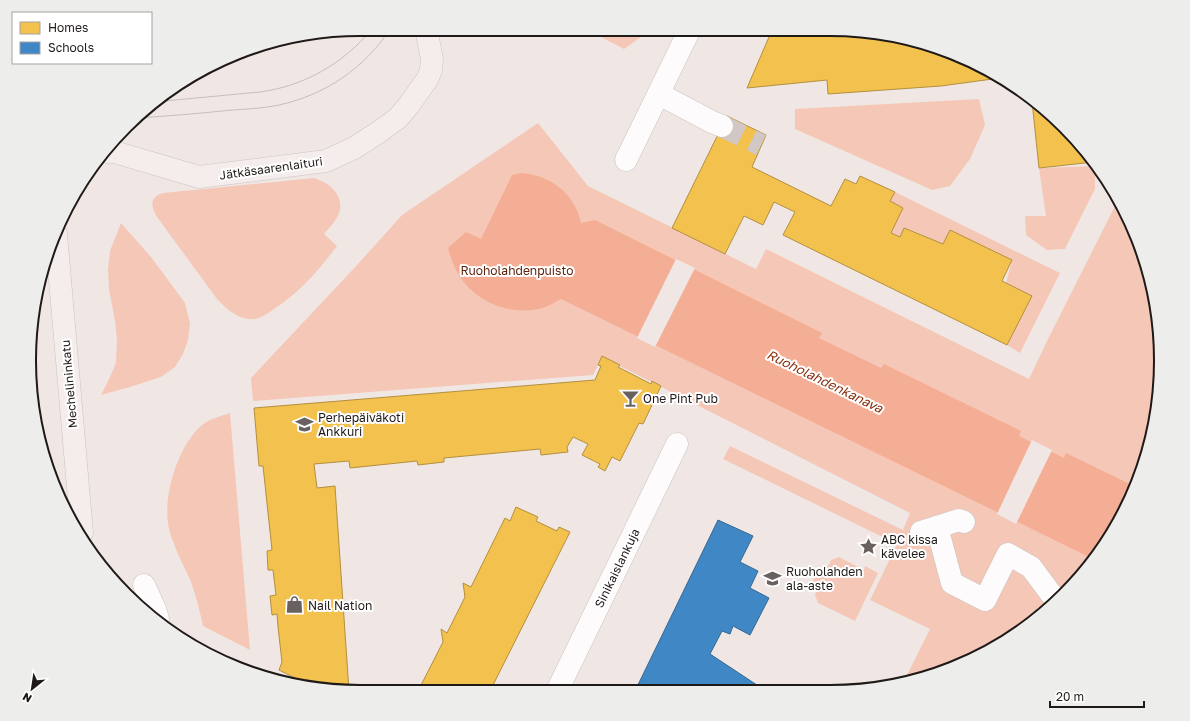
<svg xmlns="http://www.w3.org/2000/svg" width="1190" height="721" viewBox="0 0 1190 721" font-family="'Golos Text',sans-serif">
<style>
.green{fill:#f5c7b7}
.water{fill:#f5ae96}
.pier{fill:#f0e7e4}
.homes{fill:#f2c14e;stroke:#b38f3e}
.schools{fill:#3f88c5;stroke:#356791}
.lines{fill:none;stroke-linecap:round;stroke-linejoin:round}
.minor-tunnel{stroke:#d1c8c5;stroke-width:22;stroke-dasharray:22 11;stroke-linecap:butt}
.minor-casing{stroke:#cac4c1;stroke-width:23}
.major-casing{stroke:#c8c4c3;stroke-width:23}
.minor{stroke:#fdfbfb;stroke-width:22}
.major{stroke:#f4edeb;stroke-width:22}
.tram{stroke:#c2c0bf;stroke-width:1}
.labels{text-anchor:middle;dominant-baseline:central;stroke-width:4;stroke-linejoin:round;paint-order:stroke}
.street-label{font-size:12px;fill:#1f1917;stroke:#fff}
.park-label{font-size:12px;fill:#5e220b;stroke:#fff}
.poi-label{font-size:12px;fill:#1f1917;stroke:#fff;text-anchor:start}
.water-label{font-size:13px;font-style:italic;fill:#87310f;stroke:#fff}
.rim{fill:none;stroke:#1f1917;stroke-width:2}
</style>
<rect width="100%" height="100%" fill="#f0e7e4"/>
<g class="green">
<polygon points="586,29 652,29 624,49"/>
<polygon points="979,99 985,125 970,159 950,186 932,190 795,129 795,109"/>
<polygon points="538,123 588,186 756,269 766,249 1029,379 1048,339 1118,200 1136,234 1155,296 1161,361 1155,425 1136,488 1105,545 1064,595 995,647 936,674 904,681 930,629 870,600 897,544 723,459 730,446 903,530 910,513 602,357 593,375 253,401 251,378 358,264 402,215"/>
<polygon points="1095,166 1095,189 1065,249 1047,250 1026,235 1025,216 1046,216 1039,168"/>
<path d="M314,178C328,182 343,194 340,210C338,219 330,227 324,234L337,246C319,270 299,293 274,309C268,313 262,318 254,319C240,321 226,309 217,299L157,217C151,207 149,197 163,193Z"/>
<polygon points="895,192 1060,273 1020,353 1007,345 1031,296 1006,283 1012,260 950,230 943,244 905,228 900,237 891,233 903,208 890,201"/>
<polygon points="121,223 151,257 185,303 190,323 188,340 183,354 175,367 161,377 130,387 101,395 110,377 116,363 117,341 115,321 109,289 108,270 110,251"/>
<path d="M230,413L250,650L203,626C200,611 196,597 191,582C183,564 174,548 169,529C162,497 177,447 202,425C209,419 221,416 230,413Z"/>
<polygon points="839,557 864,570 865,566 878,573 855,621 818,603 815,595 817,590 813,580 821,567 829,565 831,560"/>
</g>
<path class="water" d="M521,173C550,175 575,193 581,223L595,220L822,333L819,338L881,368L884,364L1021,431L1019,436L1064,458L1066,453L1136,487L1105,545L1093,559L561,299C554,303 547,307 539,309C508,315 477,302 460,277C454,268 451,258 448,248L466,232L481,239L512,175Z"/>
<g class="pier">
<polygon points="676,259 695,268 655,347 637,338"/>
<polygon points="1032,440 1052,450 1016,524 997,514"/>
</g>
<g class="homes">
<polygon points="772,30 851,30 936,47 1000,78 941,86 828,94 827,80 747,88"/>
<polygon points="1032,101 1064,126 1094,162 1039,168"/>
<polygon points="727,116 766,135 752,167 831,206 845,179 856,184 860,176 895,192 890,201 903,208 891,233 900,237 904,228 943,244 950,230 1012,260 1002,281 1032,296 1007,345 783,235 795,212 774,202 763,225 744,216 725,254 672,228"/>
<polygon points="602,356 620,365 618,367 651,384 652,381 661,386 643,424 639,423 620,461 612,457 605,471 598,467 600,464 582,455 588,444 573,437 567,447 568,452 541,455 540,449 444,458 444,462 418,465 417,461 350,468 349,461 314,464 317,488 335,486 349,691 339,691 309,685 279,670 282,662 278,627 277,614 272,615 270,596 276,595 273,570 268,570 267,551 272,550 263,466 259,466 254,408 595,380 601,366 598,365"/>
<polygon points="516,507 538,517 536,521 557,531 559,527 570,532 490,691 418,691 443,642 441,629 447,633 465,597 463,583 471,587 505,518 510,521"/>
</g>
<polygon class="schools" points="718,520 753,536 740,562 758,571 750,588 769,598 750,635 733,626 730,634 722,631 710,654 766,691 635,691"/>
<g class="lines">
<polyline class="minor-tunnel" points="722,126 761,145"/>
<defs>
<g id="minor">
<polyline points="659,94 712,122 722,126"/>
<polyline points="626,160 690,29"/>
<polyline points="937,527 952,583 985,600 1008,554 1031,567 1051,594 1057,600"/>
<polyline points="921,532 959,520 964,522"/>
<polyline points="144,585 155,609 158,619"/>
<polyline points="557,691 677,444"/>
</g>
<g id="major">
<polyline points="108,152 111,151 199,177 326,161 354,148 379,132 398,118 409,105 428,78 431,70 432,59 426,29"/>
<polyline points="56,234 82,533"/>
</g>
</defs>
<use href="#minor" class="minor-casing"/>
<use href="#major" class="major-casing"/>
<use href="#minor" class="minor"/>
<use href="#major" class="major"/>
<g class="tram">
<path d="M154,102L260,92C304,86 343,64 372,29"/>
<path d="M139,118C167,116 194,114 222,111C241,109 261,109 279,105C325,95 365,68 390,29"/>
</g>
</g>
<defs>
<symbol id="bar-bare" viewBox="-9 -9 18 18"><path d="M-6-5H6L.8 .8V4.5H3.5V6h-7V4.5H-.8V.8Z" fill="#68615f" stroke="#fff" stroke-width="2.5" paint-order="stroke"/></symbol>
<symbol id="school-bare" viewBox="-9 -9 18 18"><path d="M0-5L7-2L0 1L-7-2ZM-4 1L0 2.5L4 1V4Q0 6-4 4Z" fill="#68615f" stroke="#fff" stroke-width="2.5" paint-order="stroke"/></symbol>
<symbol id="sight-bare" viewBox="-9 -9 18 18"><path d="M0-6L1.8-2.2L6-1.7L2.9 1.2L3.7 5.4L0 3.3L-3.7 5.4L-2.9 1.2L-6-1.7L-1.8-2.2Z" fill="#68615f" stroke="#fff" stroke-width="2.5" paint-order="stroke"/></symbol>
<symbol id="shop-bare" viewBox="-9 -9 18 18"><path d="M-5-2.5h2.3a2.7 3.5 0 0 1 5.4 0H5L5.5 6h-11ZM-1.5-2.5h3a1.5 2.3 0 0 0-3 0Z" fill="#68615f" stroke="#fff" stroke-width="2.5" paint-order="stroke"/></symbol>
</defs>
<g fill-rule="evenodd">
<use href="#bar-bare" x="618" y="386" width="25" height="25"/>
<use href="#school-bare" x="292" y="412" width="25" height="25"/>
<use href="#sight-bare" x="856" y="534" width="25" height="25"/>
<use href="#school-bare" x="760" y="566" width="25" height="25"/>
<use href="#shop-bare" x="282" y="592" width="25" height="25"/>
</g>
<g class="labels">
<g class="street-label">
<text transform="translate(271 168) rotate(-8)">Jätkäsaarenlaituri</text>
<text transform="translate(69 384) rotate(-95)">Mechelininkatu</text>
<text transform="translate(617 568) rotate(-64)">Sinikaislankuja</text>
</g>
<g class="park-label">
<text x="517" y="270">Ruoholahdenpuisto</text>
</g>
<g class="poi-label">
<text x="643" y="398">One Pint Pub</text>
<text x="318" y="417">Perhepäiväkoti<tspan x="318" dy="14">Ankkuri</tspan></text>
<text x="881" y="539">ABC kissa<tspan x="881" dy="14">kävelee</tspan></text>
<text x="786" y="571">Ruoholahden<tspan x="786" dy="14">ala-aste</tspan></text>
<text x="308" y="605">Nail Nation</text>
</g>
<g class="water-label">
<text transform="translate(825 381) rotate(26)">Ruoholahdenkanava</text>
</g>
</g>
<path d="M0 0H1190V721H0ZM360 36H830A324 324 0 0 1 1154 360V361A324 324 0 0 1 830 685H360A324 324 0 0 1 36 361V360A324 324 0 0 1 360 36Z" fill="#ededec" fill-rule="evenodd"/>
<path class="rim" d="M360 36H830A324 324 0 0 1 1154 360V361A324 324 0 0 1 830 685H360A324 324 0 0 1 36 361V360A324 324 0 0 1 360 36Z"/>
<rect x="12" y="12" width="140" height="52" fill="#ffffff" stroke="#a5a3a2"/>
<rect x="20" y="22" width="20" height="12" fill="#f2c14e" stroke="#a5a3a2"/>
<text x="48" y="32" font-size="12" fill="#1f1917">Homes</text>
<rect x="20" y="42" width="20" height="12" fill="#3f88c5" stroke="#a5a3a2"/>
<text x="48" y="52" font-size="12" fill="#1f1917">Schools</text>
<g transform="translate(32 689) rotate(210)" stroke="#ffffff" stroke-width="3" paint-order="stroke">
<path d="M0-3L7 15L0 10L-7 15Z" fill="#1f1917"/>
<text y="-6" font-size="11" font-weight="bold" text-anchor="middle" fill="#1f1917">N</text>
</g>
<path d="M1050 701v6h94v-6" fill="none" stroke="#1f1917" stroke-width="2"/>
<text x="1056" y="701" font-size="12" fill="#1f1917" stroke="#ffffff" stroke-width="3" paint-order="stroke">20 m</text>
</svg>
